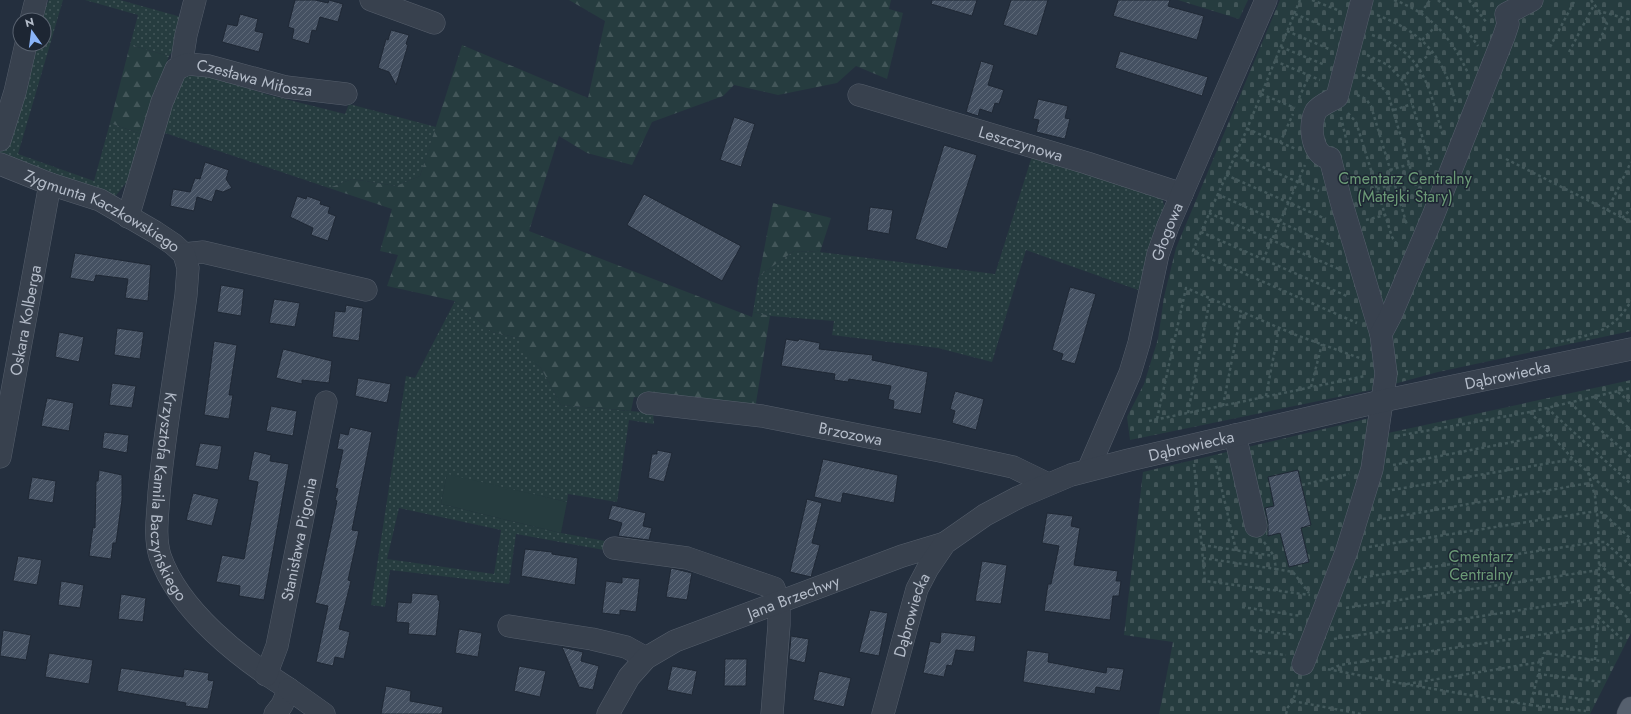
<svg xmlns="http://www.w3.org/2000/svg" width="1631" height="714" viewBox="0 0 1631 714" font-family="Jost,sans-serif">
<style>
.grass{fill:url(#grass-dots);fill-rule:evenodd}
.forest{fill:url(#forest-firs)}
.cemetery{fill:url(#cemetery-stones)}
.green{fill:#263c3f}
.building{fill:url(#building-hatch);stroke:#1f2835}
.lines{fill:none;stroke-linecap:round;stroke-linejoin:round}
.minor-casing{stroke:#565f6c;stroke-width:23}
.major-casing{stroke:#414a57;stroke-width:23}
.path{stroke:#44595c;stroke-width:2.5;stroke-dasharray:3 3;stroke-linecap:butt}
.minor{stroke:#38414e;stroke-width:22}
.major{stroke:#56606e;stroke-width:22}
.labels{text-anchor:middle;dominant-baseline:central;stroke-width:3;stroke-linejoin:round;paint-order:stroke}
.street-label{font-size:16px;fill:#b4bcc9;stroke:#1d2633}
.park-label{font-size:16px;fill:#6b9a76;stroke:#1d2633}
</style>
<defs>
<pattern id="grass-dots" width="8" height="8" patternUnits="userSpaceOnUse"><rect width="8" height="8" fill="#263c3f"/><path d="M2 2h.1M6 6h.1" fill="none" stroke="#435659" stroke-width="1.8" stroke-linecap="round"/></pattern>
<pattern id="forest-firs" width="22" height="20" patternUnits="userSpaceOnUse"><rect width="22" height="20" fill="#263c3f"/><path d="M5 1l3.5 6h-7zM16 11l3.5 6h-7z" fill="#435659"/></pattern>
<pattern id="cemetery-stones" width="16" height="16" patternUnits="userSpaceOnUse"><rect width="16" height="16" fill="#263c3f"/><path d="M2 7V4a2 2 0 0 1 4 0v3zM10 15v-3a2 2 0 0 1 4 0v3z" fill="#435659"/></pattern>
<pattern id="building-hatch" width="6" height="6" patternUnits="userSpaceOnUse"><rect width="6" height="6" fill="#455162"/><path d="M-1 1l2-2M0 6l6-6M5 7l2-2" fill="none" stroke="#5d6877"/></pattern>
</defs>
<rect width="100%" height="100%" fill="#242f3e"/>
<g class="grass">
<polygon points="49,0 63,0 18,154 94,181 110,123 141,134 130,178 114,198 1,157 0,153 32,44 44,44 44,20 40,20"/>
<polygon points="85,0 120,0 181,17 175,48 169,56 130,45 138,15"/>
<path d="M196,72L269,95L345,114L349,104L436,127L420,176L396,186L352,179L329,188L162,132C169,111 170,76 196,72Z"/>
<polygon points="1032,156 1162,198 1165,208 1138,290 1026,250 992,362 938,348 832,335 834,321 771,316 753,312 759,276 794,251 820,252 995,274"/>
<path d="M455,301L492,332L523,339L536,364L541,368L561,405L653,413L654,424L629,420L617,502L568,494L567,502L447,475L441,504L561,533L605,541L604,550L516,534L509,584L390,570L385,607L371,605L406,376L415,378ZM399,508L501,530L494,574L387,559Z"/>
</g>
<g class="forest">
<polygon points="569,0 891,0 889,9 903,13 887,79 856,66 837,83 778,95 734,85 723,96 652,122 632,165 587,153 559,136 529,231 752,317 753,312 770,316 755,409 634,397 631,411 561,405 541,368 536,364 520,347 523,339 492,332 455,301 387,286 398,255 380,251 392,209 329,188 352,179 396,186 420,176 462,45 588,98 605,21"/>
<polygon points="130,45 169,56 141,134 110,123"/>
<polygon points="773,203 831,218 820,252 794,251 759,276"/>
</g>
<g class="cemetery">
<polygon points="1178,0 1248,0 1239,19"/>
<polygon points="1280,0 1631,0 1631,331 1438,372 1372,390 1130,440 1127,417 1144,384 1158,339 1164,297 1176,248"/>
<polygon points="1631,380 1631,633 1590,714 1159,714 1173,642 1124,635 1143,472 1370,418 1388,433"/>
</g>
<polygon class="green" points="447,474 567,502 561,533 441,504"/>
<g class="building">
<polygon points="295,0 315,0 328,3 329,0 343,4 338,22 320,17 316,31 312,30 309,44 292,39 294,29 288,27"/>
<polygon points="932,0 977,0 972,16 931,4"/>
<polygon points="1011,0 1048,0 1037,36 1003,25"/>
<polygon points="1118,0 1170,0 1168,6 1204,16 1197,40 1113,16"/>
<polygon points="240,14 258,19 255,31 264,33 259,52 222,42 227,24 237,26"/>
<polygon points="391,30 409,35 406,44 408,45 396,85 389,72 378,68 386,39 388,40"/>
<polygon points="1120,51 1208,77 1202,96 1115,68"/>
<polygon points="981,61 994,65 988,85 1004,90 999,104 995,103 992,113 980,109 978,116 966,112"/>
<polygon points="1038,99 1068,106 1065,118 1070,119 1065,139 1036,132 1039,120 1033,119"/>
<polygon points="734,117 755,124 741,167 720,160"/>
<polygon points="944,145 977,155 947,249 915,239"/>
<polygon points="205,162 229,170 226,179 232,188 223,192 216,190 212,202 197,197 194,211 170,206 173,189 190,192 195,178 200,179"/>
<polygon points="644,194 741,246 722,281 627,225"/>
<polygon points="297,196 306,199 307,196 321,201 320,204 330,207 328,213 336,216 328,241 311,235 313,228 290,217"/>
<polygon points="870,207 893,210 889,234 867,230"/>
<polygon points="75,253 151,265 148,301 125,298 128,279 96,275 94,282 70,278"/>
<polygon points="221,285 244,289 241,316 217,312"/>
<polygon points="1070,287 1096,294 1075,364 1061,360 1063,354 1052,350"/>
<polygon points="274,299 300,303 295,327 269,323"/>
<polygon points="346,305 363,308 359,341 332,337 335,311 345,312"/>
<polygon points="117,328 144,332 140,359 114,355"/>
<polygon points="59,332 84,337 79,362 55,357"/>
<polygon points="786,339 798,341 799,339 820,343 819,349 873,355 872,360 928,372 921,414 893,409 894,401 888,399 891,386 849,379 848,382 834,380 835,374 781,366"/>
<polygon points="214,341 237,345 229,395 233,395 229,419 204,415"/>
<polygon points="283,349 332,361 329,383 302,380 302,384 276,378"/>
<polygon points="358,378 391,384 387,403 355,396"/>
<polygon points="112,383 136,386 132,408 109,405"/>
<polygon points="955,391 984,399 976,430 952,423 955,411 950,409"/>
<polygon points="47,398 74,403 69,431 41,426"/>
<polygon points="271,406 297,411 293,436 266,431"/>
<polygon points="350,427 372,432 352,530 359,531 348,580 351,581 339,629 350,632 344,659 335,657 333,666 316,662 328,606 315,603 337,501 335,500 338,489 335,488 343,450 337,449 340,433 348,435"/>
<polygon points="104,432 129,435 127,453 102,448"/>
<polygon points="200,443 222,446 218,470 195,466"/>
<polygon points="657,450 672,453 664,482 648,478 652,454 657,454"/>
<polygon points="254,451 271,455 270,461 289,464 264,600 239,596 240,586 216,582 222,555 244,559 258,482 248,480"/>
<polygon points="823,459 898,475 894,503 843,493 841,503 814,497"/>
<polygon points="99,470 122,475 122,500 116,543 113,543 111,559 89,556 93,527 95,528 96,481 98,481"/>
<polygon points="1298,470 1311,525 1301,528 1309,562 1289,567 1280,533 1268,536 1268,523 1265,508 1274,506 1268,477"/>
<polygon points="32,477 56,481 53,503 28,499"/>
<polygon points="193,493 219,499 212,526 186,520"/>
<polygon points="807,499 822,503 812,543 820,545 811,577 790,572"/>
<polygon points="612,505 646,513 643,526 652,528 649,540 618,536 622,523 608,519"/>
<polygon points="1047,513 1073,516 1071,526 1080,528 1074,565 1118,571 1116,581 1121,581 1119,596 1113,596 1110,620 1044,611 1048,584 1051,584 1059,546 1042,543"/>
<polygon points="525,549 552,552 552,554 578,558 575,585 521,576"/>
<polygon points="18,556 42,560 37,585 13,581"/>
<polygon points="982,561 1007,565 1001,604 975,601"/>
<polygon points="671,568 692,573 687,600 666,597"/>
<polygon points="622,577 640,579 636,612 620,610 620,615 602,613 606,581 622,583"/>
<polygon points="61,581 84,585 80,608 58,605"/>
<polygon points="412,593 438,595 438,600 440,601 436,636 408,634 409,623 396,622 398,602 411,603"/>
<polygon points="121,594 146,598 143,622 118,619"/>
<polygon points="870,610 888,613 879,656 859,652"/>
<polygon points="459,629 482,633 478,657 455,653"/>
<polygon points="3,630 31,635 26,660 0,656"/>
<polygon points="941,632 976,636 974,652 956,650 952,666 947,665 944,677 923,673 930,641 940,643"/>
<polygon points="791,636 809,639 805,663 789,659"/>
<polygon points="562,647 583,652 581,661 599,666 593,690 579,687"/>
<polygon points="1027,650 1049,653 1048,662 1106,673 1107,667 1124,669 1120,691 1096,687 1095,694 1023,682"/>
<polygon points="49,653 93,660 89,684 45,677"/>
<polygon points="725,659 747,659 746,686 724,686"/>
<polygon points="519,666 546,671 540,697 514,691"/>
<polygon points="672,666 697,671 692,695 667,690"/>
<polygon points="121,668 183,677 184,669 209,673 208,680 214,681 208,709 185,706 186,703 117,691"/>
<polygon points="819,671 851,678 844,707 813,700"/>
<polygon points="386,686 411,691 410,701 443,707 442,714 381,714"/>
</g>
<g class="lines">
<defs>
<g id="minor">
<polyline points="371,0 434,23"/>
<path d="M1362,0L1337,97C1331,101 1320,105 1316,111C1308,125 1312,157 1330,158L1341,201L1381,334"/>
<polyline points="31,20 36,0"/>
<polyline points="181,67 186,35 195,0"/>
<path id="s1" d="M859,95L1087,163L1182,194"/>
<polyline points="0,140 15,92 26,44"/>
<path id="s2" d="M0,164L50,184L100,200L155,232L173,244L184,254L203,252L366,290"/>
<path id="s3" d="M128,217L162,102L176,69L188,64L209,66L286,87L346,94"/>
<path id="s4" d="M184,254L188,268L186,295C177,361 165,427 159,493C158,514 154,536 160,556C179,611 241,659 289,689L282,705L275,714"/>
<path id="s5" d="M648,403L762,416L940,451L1013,467L1048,484"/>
<polyline points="1235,435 1256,526"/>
<path id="s6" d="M0,457L50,184"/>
<path id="s7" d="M1088,470L1130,373L1139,343L1158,254L1168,226L1266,0"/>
<polyline points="614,548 687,558 774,588 779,602 779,625 772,714"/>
<polyline points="509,626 592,639 626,647 646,658"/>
<polyline points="1303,664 1347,550 1372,469 1386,374 1381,334 1391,315 1433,216 1504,36 1508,24 1506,14 1532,0"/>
<path id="s8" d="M266,675L277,646L326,402"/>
<polyline points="289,689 324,714"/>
<path id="s9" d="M608,714L629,677L646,658L675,641L902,556L945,543"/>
<path id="s10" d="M883,714L917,589L928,568L945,543L985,515L1019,497L1071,475L1129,460L1382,401L1631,349"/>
</g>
<polyline id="major" points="1628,714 1631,708"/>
</defs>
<use href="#minor" class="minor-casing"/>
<use href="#major" class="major-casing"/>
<g class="path">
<polyline points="1300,0 1247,129 1201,232 1349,297"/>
<polyline points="1312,0 1340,11"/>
<path d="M1394,0C1431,13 1452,39 1468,73"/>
<polyline points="1438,0 1460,21 1478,46"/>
<polyline points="1469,0 1487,23"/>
<polyline points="1591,0 1599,11 1631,20"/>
<polyline points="1599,12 1607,24 1599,42"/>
<polyline points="1421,13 1430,0"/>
<polyline points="1295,14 1335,31"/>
<path d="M1377,15C1424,33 1443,56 1456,104"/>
<polyline points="1287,31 1329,49"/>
<path d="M1372,35C1425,53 1429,88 1443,136"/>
<polyline points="1422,40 1437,25"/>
<polyline points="1281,47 1325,65"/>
<polyline points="1550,47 1575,0"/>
<polyline points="1569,52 1594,5"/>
<polyline points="1367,55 1388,65 1406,84 1431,165"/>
<polyline points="1275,61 1320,80"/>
<polyline points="1362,75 1376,81 1388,94 1419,197"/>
<polyline points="1402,78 1433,51"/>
<polyline points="1261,94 1295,108"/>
<polyline points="1357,95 1366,99 1371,106 1407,225"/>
<polyline points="1299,98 1309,76"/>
<polyline points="1394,110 1412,104"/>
<polyline points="1348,113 1356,122 1392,237 1396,243 1400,244"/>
<polyline points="1341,117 1348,147"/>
<polyline points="1247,129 1296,149"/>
<polyline points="1280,143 1293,114"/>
<polyline points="1235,155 1319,191"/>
<polyline points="1506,159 1631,222"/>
<polyline points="1390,170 1410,164"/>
<polyline points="1226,175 1326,219"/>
<polyline points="1377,189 1395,184"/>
<polyline points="1217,194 1333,246"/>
<polyline points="1607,211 1631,162"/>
<polyline points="1209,213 1341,270"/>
<polyline points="1622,218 1631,209"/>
<polyline points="1366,220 1385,215"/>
<polyline points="1201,232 1193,251 1357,323"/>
<polyline points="1263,260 1305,165"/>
<path d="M1555,343C1590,334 1611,335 1631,301"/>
<polyline points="1405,371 1416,373"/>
<polyline points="1311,387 1322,344"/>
<polyline points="1618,392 1631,403"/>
<polyline points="1266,396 1279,328"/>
<polyline points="1595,397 1631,430"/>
<polyline points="1570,403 1631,457"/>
<polyline points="1223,406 1241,313"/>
<polyline points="1547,408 1631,484"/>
<polyline points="1530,412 1573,459 1588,472 1595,496 1598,523 1599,563 1598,626 1595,660"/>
<polyline points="1188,413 1210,299"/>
<polyline points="1157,419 1186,288 1296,335 1365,360"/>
<polyline points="1149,421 1365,376"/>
<polyline points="1397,436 1530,412 1631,388"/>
<polyline points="1215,460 1236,550"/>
<polyline points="1194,464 1205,581 1310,595"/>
<polyline points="1393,465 1549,435"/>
<polyline points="1588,473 1631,511"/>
<polyline points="1302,485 1349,474"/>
<polyline points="1386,491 1573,459"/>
<polyline points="1377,520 1590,483"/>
<polyline points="1264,542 1274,556 1276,569 1293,572 1309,593"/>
<polyline points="1202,545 1274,556"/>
<polyline points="1369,547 1597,511 1603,513 1631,539"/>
<polyline points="1203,558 1276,569"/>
<polyline points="1599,564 1631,593"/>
<polyline points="1358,578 1598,542 1605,542 1631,566"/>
<polyline points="1599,590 1630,620"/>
<polyline points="1242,607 1301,616"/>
<polyline points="1346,608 1599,570"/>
<polyline points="1598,617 1622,639"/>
<polyline points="1253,630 1294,635"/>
<polyline points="1334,639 1598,598"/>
<polyline points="1250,651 1286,655"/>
<polyline points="1322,668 1404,684 1530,705 1544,653 1609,662"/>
<polyline points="1331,669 1340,665 1598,626"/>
<polyline points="1538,674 1602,682"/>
<polyline points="1407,684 1541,662"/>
<polyline points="1533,693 1592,700"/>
<polyline points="1293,701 1361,714"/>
<polyline points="1530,705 1586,711"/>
<polyline points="1286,714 1288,707 1293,701 1298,683"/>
</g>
<use href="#minor" class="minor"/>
<use href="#major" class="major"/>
</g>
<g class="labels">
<g class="street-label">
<text stroke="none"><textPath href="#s3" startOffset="237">Czesława Miłosza</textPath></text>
<text stroke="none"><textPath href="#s1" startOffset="169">Leszczynowa</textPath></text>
<text stroke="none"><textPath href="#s2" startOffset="113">Zygmunta Kaczkowskiego</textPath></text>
<text stroke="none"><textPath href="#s7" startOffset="252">Głogowa</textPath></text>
<text stroke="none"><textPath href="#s6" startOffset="139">Oskara Kolberga</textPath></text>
<text stroke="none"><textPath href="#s10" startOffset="775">Dąbrowiecka</textPath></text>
<text stroke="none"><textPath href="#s5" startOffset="205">Brzozowa</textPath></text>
<text stroke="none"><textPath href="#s10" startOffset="451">Dąbrowiecka</textPath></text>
<text stroke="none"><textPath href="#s4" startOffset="247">Krzysztofa Kamila Baczyńskiego</textPath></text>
<text stroke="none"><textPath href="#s8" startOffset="140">Stanisława Pigonia</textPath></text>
<text stroke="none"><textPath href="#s9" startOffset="228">Jana Brzechwy</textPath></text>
<text stroke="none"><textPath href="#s10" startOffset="103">Dąbrowiecka</textPath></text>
</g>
<g class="park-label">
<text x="1405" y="178">Cmentarz Centralny<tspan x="1405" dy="18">(Matejki Stary)</tspan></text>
<text x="1481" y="556">Cmentarz<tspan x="1481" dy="18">Centralny</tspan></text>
</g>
</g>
<g transform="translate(32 32) rotate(346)"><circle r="19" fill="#1d2633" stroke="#59626f"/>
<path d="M0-3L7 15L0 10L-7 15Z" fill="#8ab4f8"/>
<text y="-6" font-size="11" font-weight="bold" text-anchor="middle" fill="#b4bcc9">N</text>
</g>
</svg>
